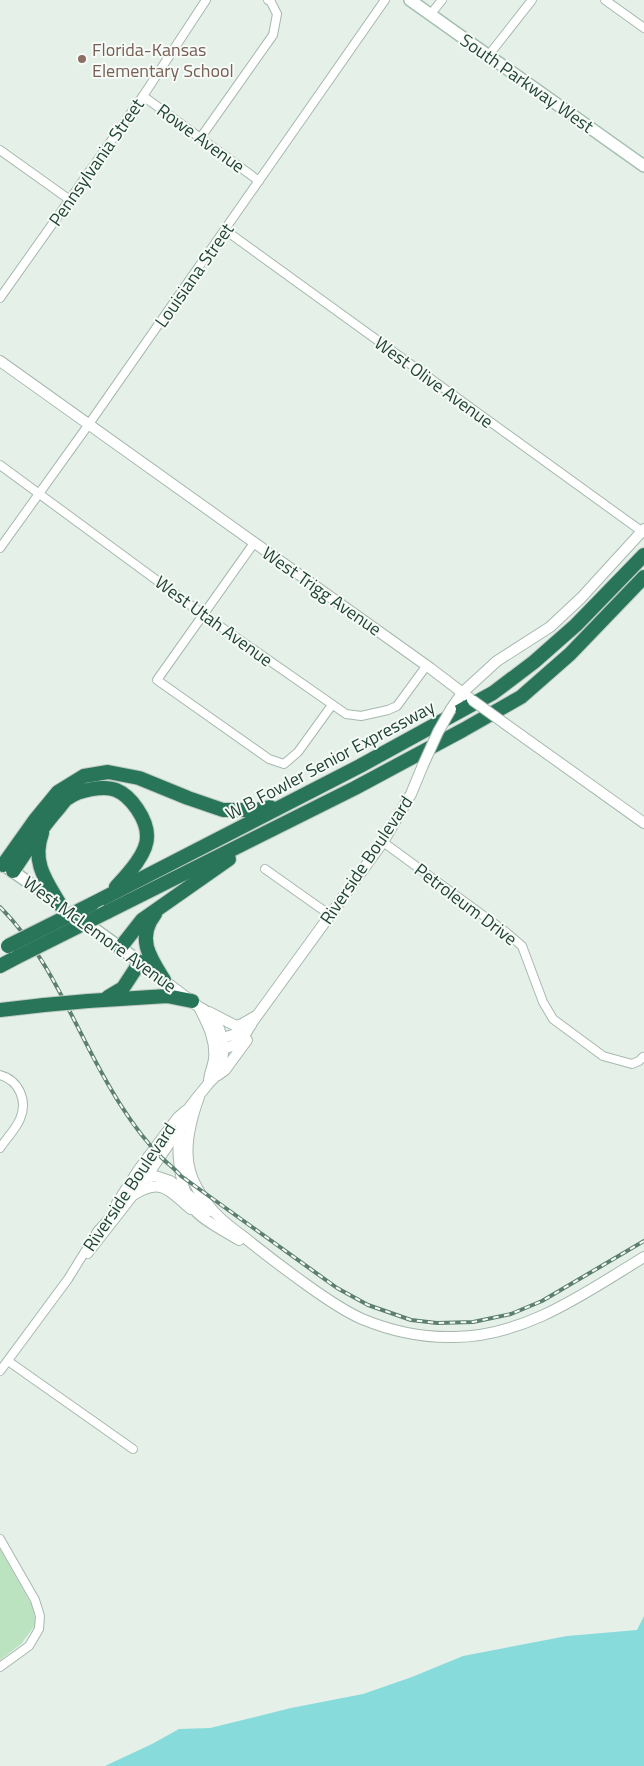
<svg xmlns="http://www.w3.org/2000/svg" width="644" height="1766" viewBox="0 0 644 1766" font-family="'Titillium Web',sans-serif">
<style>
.green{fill:#bbe3c0}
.water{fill:#87dbdb}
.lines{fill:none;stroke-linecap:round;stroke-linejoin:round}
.minor-casing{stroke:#a6b9af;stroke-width:10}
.tertiary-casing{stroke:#a6b9af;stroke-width:12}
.secondary-casing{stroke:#a4c0b2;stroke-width:14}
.motorway-casing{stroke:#c1cbc6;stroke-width:16}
.minor{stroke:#fff;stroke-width:8}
.tertiary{stroke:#fff;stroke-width:10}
.secondary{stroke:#fff;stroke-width:11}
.motorway{stroke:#297559;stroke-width:14}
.rail-casing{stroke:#5c7f70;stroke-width:4}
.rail{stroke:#f6fbf8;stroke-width:2;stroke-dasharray:5.5;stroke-linecap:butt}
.tertiary-bridge-casing{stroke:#a6b9af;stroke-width:12;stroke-linecap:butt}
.motorway-bridge-casing{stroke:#c1cbc6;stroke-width:16;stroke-linecap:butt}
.tertiary-bridge{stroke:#fff;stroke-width:10}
.motorway-bridge{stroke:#297559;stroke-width:14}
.education-dot{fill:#8d6e63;stroke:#f6fbf8;stroke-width:2}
.labels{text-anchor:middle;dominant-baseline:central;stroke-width:4;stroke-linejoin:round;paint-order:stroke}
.education-label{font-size:18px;fill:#785e54;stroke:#f6fbf8;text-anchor:start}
.street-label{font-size:18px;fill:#214435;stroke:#f6fbf8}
</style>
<rect width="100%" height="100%" fill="#e5f0e9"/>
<polygon class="green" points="0,1549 33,1607 36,1624 21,1644 0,1660"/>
<polygon class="water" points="644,1616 644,1766 105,1766 152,1744 179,1729 210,1728 291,1708 363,1694 412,1677 463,1656 567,1636 637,1630"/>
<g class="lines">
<defs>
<g id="minor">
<polyline points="605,0 644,28"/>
<polyline points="430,15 442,0"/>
<polyline points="488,56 532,0"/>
<polyline points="143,96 259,181"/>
<polyline points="201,137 273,35 277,14 271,2 268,0"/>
<polyline points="0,150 70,200"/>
<polyline points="225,230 644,533"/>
<polyline points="0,298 143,96 206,0"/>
<polyline points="0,465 204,615 346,714 361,716 388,710 397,706 427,665"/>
<polyline points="254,543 157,680 269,759 284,764 298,752 332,705"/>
<polyline points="0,548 89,424 385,0"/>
<polyline points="383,842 507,933 522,946 543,1002 553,1019 603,1056 632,1064 639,1061 643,1057"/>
<polyline points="265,869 330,915"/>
<path d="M0,1075C19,1080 28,1101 20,1119C16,1129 6,1139 0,1148"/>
<polyline points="146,1179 179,1131"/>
<polyline points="116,1203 138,1169 177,1117 185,1110"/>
<polyline points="88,1254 138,1190"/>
<polyline points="8,1361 133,1449"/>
<polyline points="0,1371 68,1279 99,1229"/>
<polyline points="0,1539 35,1600 40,1616 39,1629 29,1646 0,1667"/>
</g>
<g id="tertiary">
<polyline points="0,361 430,668 472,700"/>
<polyline points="451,709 462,693 497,661 550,627 581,598 644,529"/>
<polyline points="504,723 644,823"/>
<path d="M140,962L199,1007C223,1018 228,1051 218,1073C215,1078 211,1080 208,1084C202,1092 185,1111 183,1118C174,1142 179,1191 195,1210C202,1220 228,1233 239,1240"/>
<path d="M200,1009C208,1025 216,1040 214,1059C213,1067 209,1074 209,1082"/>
<polyline points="209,1012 236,1026 242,1024 256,1016"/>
<polyline points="216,1040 236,1034 251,1025"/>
<path d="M214,1050C236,1047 241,1044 251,1024L383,842L411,794L423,765"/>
<polyline points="218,1075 225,1070 247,1040"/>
<path d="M199,1097C191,1119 183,1147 190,1171C193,1183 202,1197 210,1207C219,1219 232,1228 244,1237C265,1254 286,1270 307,1285C325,1298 342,1310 362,1319C391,1331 423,1338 455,1337C526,1336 585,1293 644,1257"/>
<path d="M135,1194C162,1177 170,1192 191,1209"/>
<polyline points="97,1233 112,1216 129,1193 143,1179 155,1176 170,1181 209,1211"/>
</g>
<g id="secondary">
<polyline points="410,0 644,166"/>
<polyline points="5,866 58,903"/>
<polyline points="79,918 140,962"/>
</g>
<g id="motorway">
<path d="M42,833C31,863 47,882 61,906"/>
<polyline points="3,865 35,820 58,792 84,776 108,772 139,778 188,798 223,810 256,810 270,807"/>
<path d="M13,871C27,850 41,828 58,809C61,806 64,800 68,798C79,790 104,785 116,790C131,796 147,819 147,836C148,853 127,875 116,887"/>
<polyline points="92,904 360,766 493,693 534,662 576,625 644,555"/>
<polyline points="107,912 355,788 463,730 521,697 570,654 644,577"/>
<path d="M155,914C136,938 150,958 164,980"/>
<polyline points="120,948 142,920 229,859"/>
<polyline points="0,966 17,957"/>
<polyline points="108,997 123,988 140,962"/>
<polyline points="88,1001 167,996 192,1001"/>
<polyline points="0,1010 44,1005"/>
</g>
</defs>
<use href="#minor" class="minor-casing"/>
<use href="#tertiary" class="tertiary-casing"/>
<use href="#secondary" class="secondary-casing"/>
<use href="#motorway" class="motorway-casing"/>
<use href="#minor" class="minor"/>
<use href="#tertiary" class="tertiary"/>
<use href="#secondary" class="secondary"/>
<use href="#motorway" class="motorway"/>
<defs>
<path id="rail" d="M0,907C55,962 78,1039 120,1104C132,1123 146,1142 162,1158C168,1164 175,1169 181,1176L337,1288L368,1305L411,1320L437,1323L473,1322L511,1314L542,1301L644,1241"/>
</defs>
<use href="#rail" class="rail-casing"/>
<use href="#rail" class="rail"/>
<defs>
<g id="tertiary-bridge">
<polyline points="472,700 504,723"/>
<polyline points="423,765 438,732 451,709"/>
</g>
<g id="motorway-bridge">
<polyline points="8,946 92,904"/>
<polyline points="17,957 107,912"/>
<polyline points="44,1005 88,1001"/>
</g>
</defs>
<use href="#tertiary-bridge" class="tertiary-bridge-casing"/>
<use href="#motorway-bridge" class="motorway-bridge-casing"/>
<use href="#tertiary-bridge" class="tertiary-bridge"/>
<use href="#motorway-bridge" class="motorway-bridge"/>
</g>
<circle class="education-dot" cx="82" cy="59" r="5"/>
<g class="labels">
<g class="education-label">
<text x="92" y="49">Florida-Kansas<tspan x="92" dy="21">Elementary School</tspan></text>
</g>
<g class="street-label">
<text transform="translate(527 83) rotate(35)">South Parkway West</text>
<text transform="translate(201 138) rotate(36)">Rowe Avenue</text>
<text transform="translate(96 162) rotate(-55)">Pennsylvania Street</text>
<text transform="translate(194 275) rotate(-55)">Louisiana Street</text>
<text transform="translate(434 382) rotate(36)">West Olive Avenue</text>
<text transform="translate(322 591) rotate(35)">West Trigg Avenue</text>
<text transform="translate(214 621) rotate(36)">West Utah Avenue</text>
<text transform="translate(330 760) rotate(-28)">W B Fowler Senior Expressway</text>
<text transform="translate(366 860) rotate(-56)">Riverside Boulevard</text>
<text transform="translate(466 904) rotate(37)">Petroleum Drive</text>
<text transform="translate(100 934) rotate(36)">West McLemore Avenue</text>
<text transform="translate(129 1187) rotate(-56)">Riverside Boulevard</text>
</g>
</g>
</svg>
